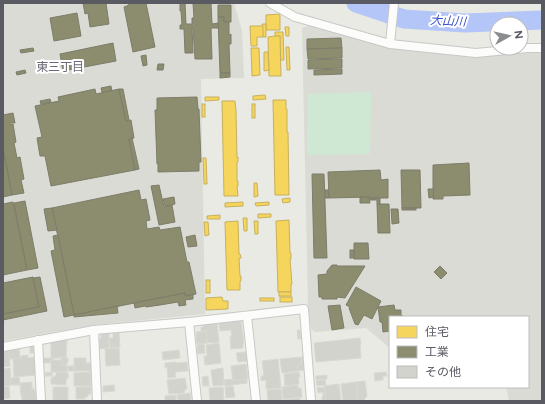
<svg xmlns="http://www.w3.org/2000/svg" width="545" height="404" viewBox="0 0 545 404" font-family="Figtree,'Noto Sans JP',sans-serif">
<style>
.industrial{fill:#dadbd4}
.green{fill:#cfe8d4}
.homes{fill:#f6d55c;stroke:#c7b05e}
.industry{fill:#8c8c6e;stroke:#7d7d6a}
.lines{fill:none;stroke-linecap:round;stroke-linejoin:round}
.river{stroke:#b4c5f7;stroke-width:19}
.building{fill:#d3d3ce;stroke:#d8dad2}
.street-casing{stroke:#c8c8c7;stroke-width:10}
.street{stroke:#fcfcfb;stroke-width:8}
.labels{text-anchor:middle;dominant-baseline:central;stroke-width:4;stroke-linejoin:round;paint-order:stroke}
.water-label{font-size:12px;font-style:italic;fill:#3a52c8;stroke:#fff}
.neighbourhood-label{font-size:12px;fill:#6a6b74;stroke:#fff}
</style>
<rect width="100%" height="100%" fill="#e9eae3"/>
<g class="industrial">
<polygon points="3,3 234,3 242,31 244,78 201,79 205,314 94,325 3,341"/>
<polygon points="309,26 401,49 469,57 542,52 542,401 509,401 506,387 528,387 528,317 390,317 390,348 366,328 315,332 311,329 308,305 302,28"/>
</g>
<polygon class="green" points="371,92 370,154 307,155 308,94"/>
<g class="homes">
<polygon points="280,14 280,30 266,30 266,15"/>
<polygon points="262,24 266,24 266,37 263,37"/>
<polygon points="250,26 263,26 263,37 257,37 257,46 251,46"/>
<polygon points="285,27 289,27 289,36 286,36"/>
<polygon points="275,32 283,32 284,60 280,60 280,36 275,36"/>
<polygon points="275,36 280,36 281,76 269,76 268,37"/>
<polygon points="286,47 289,47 290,70 287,70"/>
<polygon points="251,48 259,48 260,75 252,76"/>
<polygon points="264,52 268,52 269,70 264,71"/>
<polygon points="265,95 266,99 253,100 253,96"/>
<polygon points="205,97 219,97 219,100 205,101"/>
<polygon points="273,100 286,100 286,109 287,109 287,132 288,132 289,195 275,195"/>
<polygon points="222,101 235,101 236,111 237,158 238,157 238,162 237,162 237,181 238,181 238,186 237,186 238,196 224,196"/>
<rect x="202" y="104" width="3" height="13"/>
<rect x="252" y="104" width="3" height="14"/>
<polygon points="203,158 206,158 207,184 204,184"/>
<polygon points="254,183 257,183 258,196 254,197"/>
<polygon points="290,198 290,202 283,203 282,199"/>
<polygon points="243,202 243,206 225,207 225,203"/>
<polygon points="269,202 269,205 256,206 255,203"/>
<polygon points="258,214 271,214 271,217 258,218"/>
<polygon points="220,215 220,219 207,219 207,216"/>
<polygon points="243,218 247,218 247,231 244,231"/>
<polygon points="289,220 290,253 291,253 291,259 290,259 292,284 291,284 291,292 278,292 276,221"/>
<polygon points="238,221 239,254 240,254 241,258 239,258 240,276 241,276 241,281 240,281 240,290 227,290 225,222"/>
<polygon points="254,221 258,221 258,234 255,234"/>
<polygon points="204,222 208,222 209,235 205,236"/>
<rect x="206" y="280" width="4" height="13"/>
<rect x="279" y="292" width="12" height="4"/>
<polygon points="222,297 223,301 228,301 228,309 206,310 206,298"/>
<rect x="280" y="297" width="12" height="5"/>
<rect x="260" y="298" width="14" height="3"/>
</g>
<g class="industry">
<polygon points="83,3 106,3 109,24 90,27 88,13 85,14"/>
<polygon points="129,3 146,3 155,47 133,52 124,7 129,5"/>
<polygon points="180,3 185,3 186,24 192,24 192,18 194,18 193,3 213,3 211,3 212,24 218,23 219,28 211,28 212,59 195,59 193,28 192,28 193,53 185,53 184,29 180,29 180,25 182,25 181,11 180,11"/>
<polygon points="218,5 231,5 231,22 224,22 224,17 218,17"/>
<polygon points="77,13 81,36 54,41 50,18"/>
<polygon points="218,17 224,17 224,22 229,22 229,35 231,34 231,44 229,44 230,73 220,73"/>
<polygon points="341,38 342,48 307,49 307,39"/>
<polygon points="113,43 116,61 63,71 60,54"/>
<polygon points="33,48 34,51 21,53 20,50"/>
<polygon points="342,48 342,58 308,59 307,49"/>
<polygon points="146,55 147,65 143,66 141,56"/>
<polygon points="342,59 342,68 308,69 308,60"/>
<polygon points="158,64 164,64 163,70 157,70"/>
<polygon points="342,69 342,74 314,75 314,70"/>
<polygon points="25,70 26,73 17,75 16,72"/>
<polygon points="220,73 230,73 230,77 220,78"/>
<polygon points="111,86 112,91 102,92 101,88"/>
<polygon points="95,89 96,94 119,89 126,121 131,120 134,138 129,139 135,170 51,186 45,156 40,156 37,138 42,137 35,106 59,101 58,97"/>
<polygon points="119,89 123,89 129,120 126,121"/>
<polygon points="197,97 198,109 199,109 201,162 199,162 199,171 158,172 158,164 157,164 155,110 157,110 157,98"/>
<polygon points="50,99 51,102 41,104 40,101"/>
<polygon points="13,113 15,123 10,123 10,125 13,124 16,142 14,143 17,158 20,157 24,179 21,180 24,193 12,195 3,149 3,115"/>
<polygon points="132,138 139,169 135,170 129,139"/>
<polygon points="3,149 12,195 3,197"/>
<polygon points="469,163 470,195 443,196 443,199 433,199 433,165"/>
<polygon points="380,170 381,180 388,179 388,198 370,198 369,197 329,198 328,172"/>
<polygon points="401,170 420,170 421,208 402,208"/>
<polygon points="312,174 324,174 327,258 314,258"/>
<polygon points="159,185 164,207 172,205 175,222 159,225 151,186"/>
<polygon points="428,189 434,189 433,197 429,198"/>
<polygon points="139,190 141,200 146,199 150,220 146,221 147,229 159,227 160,230 180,227 187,262 189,262 196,294 185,296 185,293 74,315 52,208"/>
<polygon points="325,190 328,190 329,198 325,198"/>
<polygon points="174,197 175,204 165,206 163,199"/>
<polygon points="360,197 369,197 370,203 360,203"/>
<polygon points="370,198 380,198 380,204 377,204 377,200 370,200"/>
<polygon points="25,201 38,268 27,270 14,203"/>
<polygon points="13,202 27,270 3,275 3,204"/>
<polygon points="377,204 389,204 390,233 378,233"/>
<polygon points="52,208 57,230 48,231 44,209"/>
<rect x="402" y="208" width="14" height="2"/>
<polygon points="391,209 398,209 399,223 392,224"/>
<polygon points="58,235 74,315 64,317 51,251 55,250 53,236"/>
<polygon points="195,235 197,246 188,247 186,237"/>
<polygon points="354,243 368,243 369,259 354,259"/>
<rect x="350" y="250" width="4" height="8"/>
<polygon points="332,265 337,265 337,266 365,266 345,298 337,297 337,299 322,299 322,297 319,297 318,275 327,274 327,271"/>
<polygon points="440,266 447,273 441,279 434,272"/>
<polygon points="33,277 39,307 3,314 3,283"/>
<polygon points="40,277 47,311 3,320 3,314 39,307 33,278"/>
<polygon points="356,287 381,301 372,319 364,315 358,325 355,324 349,308 350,307 346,305"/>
<polygon points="185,293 185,296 193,295 193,299 185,300 186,305 179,306 178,302 160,305 146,307 145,306 135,308 134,303"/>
<polygon points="340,305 344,328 332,330 328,306"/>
<polygon points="394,305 395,310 401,310 401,316 402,315 402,317 390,317 390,331 383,332 382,322 380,322 378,307"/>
<polygon points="117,306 118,313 74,317 74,315"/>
</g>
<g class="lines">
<polyline class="river" points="356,3 404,19 465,23 542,20"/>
</g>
<g class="building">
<polygon points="241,321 244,343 243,343 243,348 231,349 230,336 232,336 231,330 220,331 219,323"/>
<polygon points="210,323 217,323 219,342 207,343 206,331 201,332 201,327 203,327 203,325 208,325 208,324"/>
<polygon points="297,330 300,330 301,339 298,339"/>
<polygon points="206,331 207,343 197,344 196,332"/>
<polygon points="113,333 119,333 120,347 110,348 109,338 113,338"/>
<polygon points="101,334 109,334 109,348 99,349 99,339 101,339"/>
<polygon points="360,338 361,344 360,344 361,358 316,362 314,343"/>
<polygon points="62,339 67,339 66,358 51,358 51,340 62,340"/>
<polygon points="219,343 221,363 205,365 204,356 207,356 206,345"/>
<rect x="30" y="344" width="4" height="9"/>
<polygon points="204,344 205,353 198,354 197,345"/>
<polygon points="19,346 20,358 10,359 9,348"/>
<polygon points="119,348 120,365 106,366 105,349"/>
<polygon points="9,350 10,366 3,367 3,351"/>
<polygon points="179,350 180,358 163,360 162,352"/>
<polygon points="246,352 247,361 238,362 236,353"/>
<polygon points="28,355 28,358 35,357 36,375 14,377 13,359 21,358 21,356"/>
<polygon points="303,357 303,361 301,361 301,364 297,365 298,371 282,373 280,359"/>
<polygon points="42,358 54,358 54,360 51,360 51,363 42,363"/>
<polygon points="61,358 68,358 68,362 67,362 67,365 62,365"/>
<polygon points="74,358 86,358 86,363 93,363 93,371 74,371"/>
<polygon points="278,359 281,388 266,389 266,380 261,381 261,376 264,376 262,361"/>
<polygon points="51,360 61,360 62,365 67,365 67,372 51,372"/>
<polygon points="301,361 303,361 304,370 298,371 297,365 301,364"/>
<polygon points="176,362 176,363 187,362 188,371 175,372 176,377 168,378 167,367 165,368 165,363"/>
<polygon points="246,364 248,379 233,381 231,366"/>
<rect x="68" y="366" width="6" height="5"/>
<polygon points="10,368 11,385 3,386 3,369"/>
<polygon points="223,368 224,385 213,386 211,370"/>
<polygon points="52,372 52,376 45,376 45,373"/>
<polygon points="56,372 68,373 68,379 66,379 66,385 51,384 51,378 53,378 53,376 56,376"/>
<polygon points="91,372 91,386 74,386 74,373"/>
<polygon points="299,372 300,377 298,377 299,384 285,386 284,374"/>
<polygon points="386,372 387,376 383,376 383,380 375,381 374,373"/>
<polygon points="327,375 327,379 316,380 316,376"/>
<polygon points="208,376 209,386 203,386 202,377"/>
<polygon points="19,377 20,385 11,385 11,378"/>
<polygon points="185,378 187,389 185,389 185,391 184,391 184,393 169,394 167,380"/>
<polygon points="233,379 233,381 247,379 247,383 225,386 224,380"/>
<polygon points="325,380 326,385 317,386 316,381"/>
<polygon points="365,381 367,396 363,401 358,401 356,382"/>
<polygon points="32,382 32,389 34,388 34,391 36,391 36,401 22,401 22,396 21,396 20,383"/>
<polygon points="356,382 358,401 343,401 341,384"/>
<polygon points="339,384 341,401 326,401 324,386"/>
<polygon points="114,385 115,391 103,392 103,386"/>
<polygon points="298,385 298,388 301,388 302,397 283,399 282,387"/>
<polygon points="9,386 10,398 3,399 3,387"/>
<polygon points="233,386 235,397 226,398 225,387"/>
<rect x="53" y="387" width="15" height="14"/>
<polygon points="76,387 91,387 91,394 88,394 88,397 85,397 85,399 76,399"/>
<polygon points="223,387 224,401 210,401 209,388"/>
<polygon points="324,387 326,401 322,401 322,397 323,396 323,392 318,393 317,388"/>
<polygon points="281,389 282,400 278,400 278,401 268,401 267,390"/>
<polygon points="190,393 191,401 178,401 177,395"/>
<polygon points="176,395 176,401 165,401 165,396"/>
<polygon points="300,398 300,401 283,401 283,400"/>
</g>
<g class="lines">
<defs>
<g id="street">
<polyline points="270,3 295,17 390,44 476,53 527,48 542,48"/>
<polyline points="390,44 394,3"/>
<polyline points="247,316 256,401"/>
<polyline points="189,322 197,401"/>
<polyline points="94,330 97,401"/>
<polyline points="38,340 41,401"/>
<polyline points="3,347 94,330 189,322 304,309 311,401"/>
</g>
</defs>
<use href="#street" class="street-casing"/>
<use href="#street" class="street"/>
</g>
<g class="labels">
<g class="water-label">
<text transform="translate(448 21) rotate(3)">大山川</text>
</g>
<g class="neighbourhood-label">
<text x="60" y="67">東三丁目</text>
</g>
</g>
<rect width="545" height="404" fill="none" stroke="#595a62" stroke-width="8"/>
<rect x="389" y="316" width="140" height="72" fill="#ffffff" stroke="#bdbdc0"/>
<rect x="397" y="326" width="20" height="12" fill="#f6d55c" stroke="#bdbdc0"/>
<text x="425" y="336" font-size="12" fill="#595a62">住宅</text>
<rect x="397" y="346" width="20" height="12" fill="#8c8c6e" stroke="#bdbdc0"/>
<text x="425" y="356" font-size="12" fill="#595a62">工業</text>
<rect x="397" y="366" width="20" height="12" fill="#d3d3ce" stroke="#bdbdc0"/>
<text x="425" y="376" font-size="12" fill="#595a62">その他</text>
<g transform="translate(509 36) rotate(82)"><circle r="19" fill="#ffffff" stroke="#bdbdc0"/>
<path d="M0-3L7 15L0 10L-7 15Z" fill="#8b8c8f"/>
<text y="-6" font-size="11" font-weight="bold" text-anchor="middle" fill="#595a62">N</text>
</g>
</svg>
